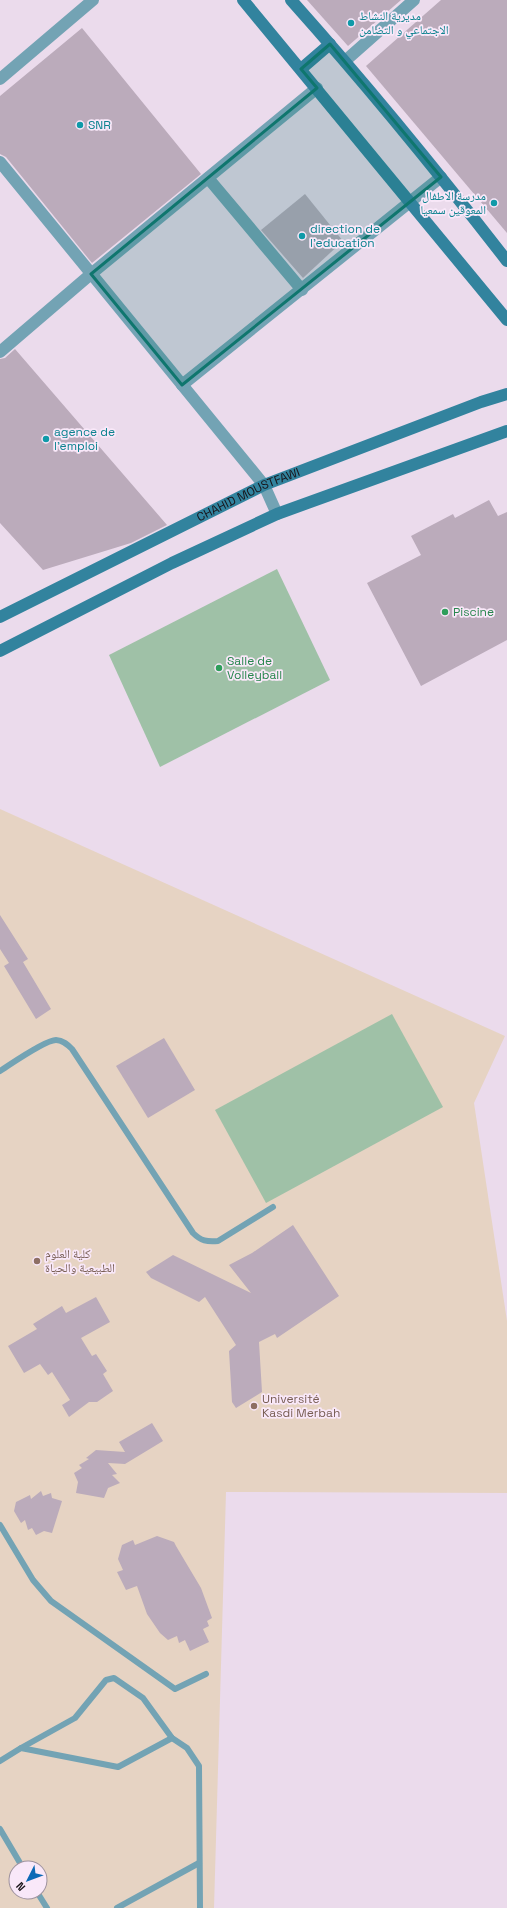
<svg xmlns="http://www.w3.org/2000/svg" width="507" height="1908" viewBox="0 0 507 1908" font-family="'Space Grotesk','Noto Naskh Arabic',sans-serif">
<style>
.education{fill:#e6d3c3;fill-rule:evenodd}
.green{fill:#9fc1a7}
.building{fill:#bbabbb}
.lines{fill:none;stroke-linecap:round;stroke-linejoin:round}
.lane{stroke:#73a3b4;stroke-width:6}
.street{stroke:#73a3b4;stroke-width:12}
.secondary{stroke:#32839e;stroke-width:12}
.marked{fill:#0f766e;fill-opacity:0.2;stroke:#0f766e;stroke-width:3;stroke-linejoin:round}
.culture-dot{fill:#0f9aa8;stroke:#f9e8f9;stroke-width:1.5}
.leisure-dot{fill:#2e9e5b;stroke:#f9e8f9;stroke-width:1.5}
.education-dot{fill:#8d6e63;stroke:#f9e8f9;stroke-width:1.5}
.labels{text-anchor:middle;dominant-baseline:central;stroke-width:3.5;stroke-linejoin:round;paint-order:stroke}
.culture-label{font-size:12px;fill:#0d838f;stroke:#f9e8f9;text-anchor:start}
.street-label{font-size:12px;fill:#181318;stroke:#f9e8f9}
.leisure-label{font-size:12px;fill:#27864d;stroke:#f9e8f9;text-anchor:start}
.education-label{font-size:12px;fill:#785e54;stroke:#f9e8f9;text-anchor:start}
</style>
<rect width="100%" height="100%" fill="#ebdbec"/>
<path class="education" d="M0,809L505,1036L474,1103L507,1321V1493L226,1492L214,1908H0ZM16,1868H40V1892H16Z"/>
<g class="green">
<polygon points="277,569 330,680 160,767 109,655"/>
<polygon points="392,1014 443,1107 266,1203 215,1110"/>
</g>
<g class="building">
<polygon points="307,0 401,0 348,46"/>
<polygon points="441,0 507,0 507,233 366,66"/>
<polygon points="82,28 201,174 92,263 6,157 0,154 0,96"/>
<polygon points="305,194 343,241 303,278 261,230"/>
<polygon points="15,349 167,525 131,543 43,570 0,523 0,359 5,358"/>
<polygon points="489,500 498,516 507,512 507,640 421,686 367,583 421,555 411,536 453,514 455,518"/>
<polygon points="0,915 28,959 23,962 51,1009 36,1019 4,966 9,963 0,949"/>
<polygon points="164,1038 195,1090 148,1118 116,1066"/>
<polygon points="293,1225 339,1296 277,1338 275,1334 259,1342 262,1392 236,1408 232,1402 229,1351 236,1345 205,1297 199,1302 151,1278 146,1272 173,1255 251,1293 229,1265 252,1253"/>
<polygon points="96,1297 110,1322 81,1338 92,1356 96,1354 107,1371 103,1374 113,1391 97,1402 89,1402 69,1417 62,1405 70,1400 52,1372 48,1375 40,1364 24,1373 8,1346 37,1329 33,1324 62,1306 66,1313"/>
<polygon points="152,1423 163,1441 125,1464 108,1463 117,1474 112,1475 120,1483 108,1488 104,1498 76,1493 78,1482 74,1473 82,1468 79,1465 89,1459 86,1458 96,1450 125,1452 119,1442"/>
<polygon points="41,1491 43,1496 51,1493 52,1498 62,1501 52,1533 44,1531 36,1535 32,1528 28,1530 25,1520 21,1523 14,1511 16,1502 30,1495 31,1499"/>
<polygon points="157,1536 174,1542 176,1546 201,1588 212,1618 207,1621 209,1626 203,1629 209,1642 190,1651 185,1640 179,1643 177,1636 168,1640 160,1633 147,1614 137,1586 126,1590 117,1572 123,1570 118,1559 122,1545 133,1540 135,1545"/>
</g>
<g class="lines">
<g class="lane">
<path d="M0,1071C11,1064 45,1040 56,1040C63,1040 68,1045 72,1049L193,1233C201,1241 207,1242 218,1241L273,1207"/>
<polyline points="0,1525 33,1580 51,1601 175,1689 206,1674"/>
<polyline points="21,1748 75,1718 106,1680 114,1678 143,1698 172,1738 187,1748 199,1766 200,1908"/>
<polyline points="0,1761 21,1748 118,1767 172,1738"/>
<polyline points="0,1829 23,1868"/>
<polyline points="37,1892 47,1908"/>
<polyline points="117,1908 199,1863"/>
</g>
<g class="street">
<polyline points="345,61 414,0"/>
<polyline points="0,79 93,0"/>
<polyline points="0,162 264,485 277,514"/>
<polyline points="208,178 302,290"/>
<polyline points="0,352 91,274 317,88"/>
<polyline points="182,385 441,177"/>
</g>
<g class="secondary">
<polyline points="243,0 507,320"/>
<path d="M291,0C366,84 438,172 507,261"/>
<polyline points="301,69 330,44"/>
<path id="s1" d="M0,617L264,485L481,402L507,394"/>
<polyline points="0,651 172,563 277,514 507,431"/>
</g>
</g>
<path class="marked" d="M330,44L441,177L182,385L91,274L317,88L301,69Z"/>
<g class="culture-dot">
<circle cx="351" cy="23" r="4"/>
<circle cx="80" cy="125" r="4"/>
<circle cx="494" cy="203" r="4"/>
<circle cx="302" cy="236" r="4"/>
<circle cx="46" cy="439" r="4"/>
</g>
<g class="leisure-dot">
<circle cx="445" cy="612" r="4"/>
<circle cx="219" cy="668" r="4"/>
</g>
<g class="education-dot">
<circle cx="37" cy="1261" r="4"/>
<circle cx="254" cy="1406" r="4"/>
</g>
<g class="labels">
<g class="culture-label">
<text x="359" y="16">مديرية النشاط<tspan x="359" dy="14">الاجتماعي و التضامن</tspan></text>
<text x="88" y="125">SNR</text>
<text x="486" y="196" text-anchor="end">مدرسة الاطفال<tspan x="486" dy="14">المعوقين سمعيا</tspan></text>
<text x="310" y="229">direction de<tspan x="310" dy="14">l'education</tspan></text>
<text x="54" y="432">agence de<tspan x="54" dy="14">l'emploi</tspan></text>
</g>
<g class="street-label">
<text stroke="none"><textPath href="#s1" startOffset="277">CHAHID MOUSTFAWI</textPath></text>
</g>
<g class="leisure-label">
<text x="453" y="612">Piscine</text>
<text x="227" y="661">Salle de<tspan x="227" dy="14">Volleyball</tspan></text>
</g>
<g class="education-label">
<text x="45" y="1254">كلية العلوم<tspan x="45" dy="14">الطبيعية والحياة</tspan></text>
<text x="262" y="1399">Université<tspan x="262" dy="14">Kasdi Merbah</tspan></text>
</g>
</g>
<g transform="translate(28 1880) rotate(228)"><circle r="19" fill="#f9e8f9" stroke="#9f939f"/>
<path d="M0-3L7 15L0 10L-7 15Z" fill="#0b69b6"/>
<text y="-6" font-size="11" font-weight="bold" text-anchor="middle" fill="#181318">N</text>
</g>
</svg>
